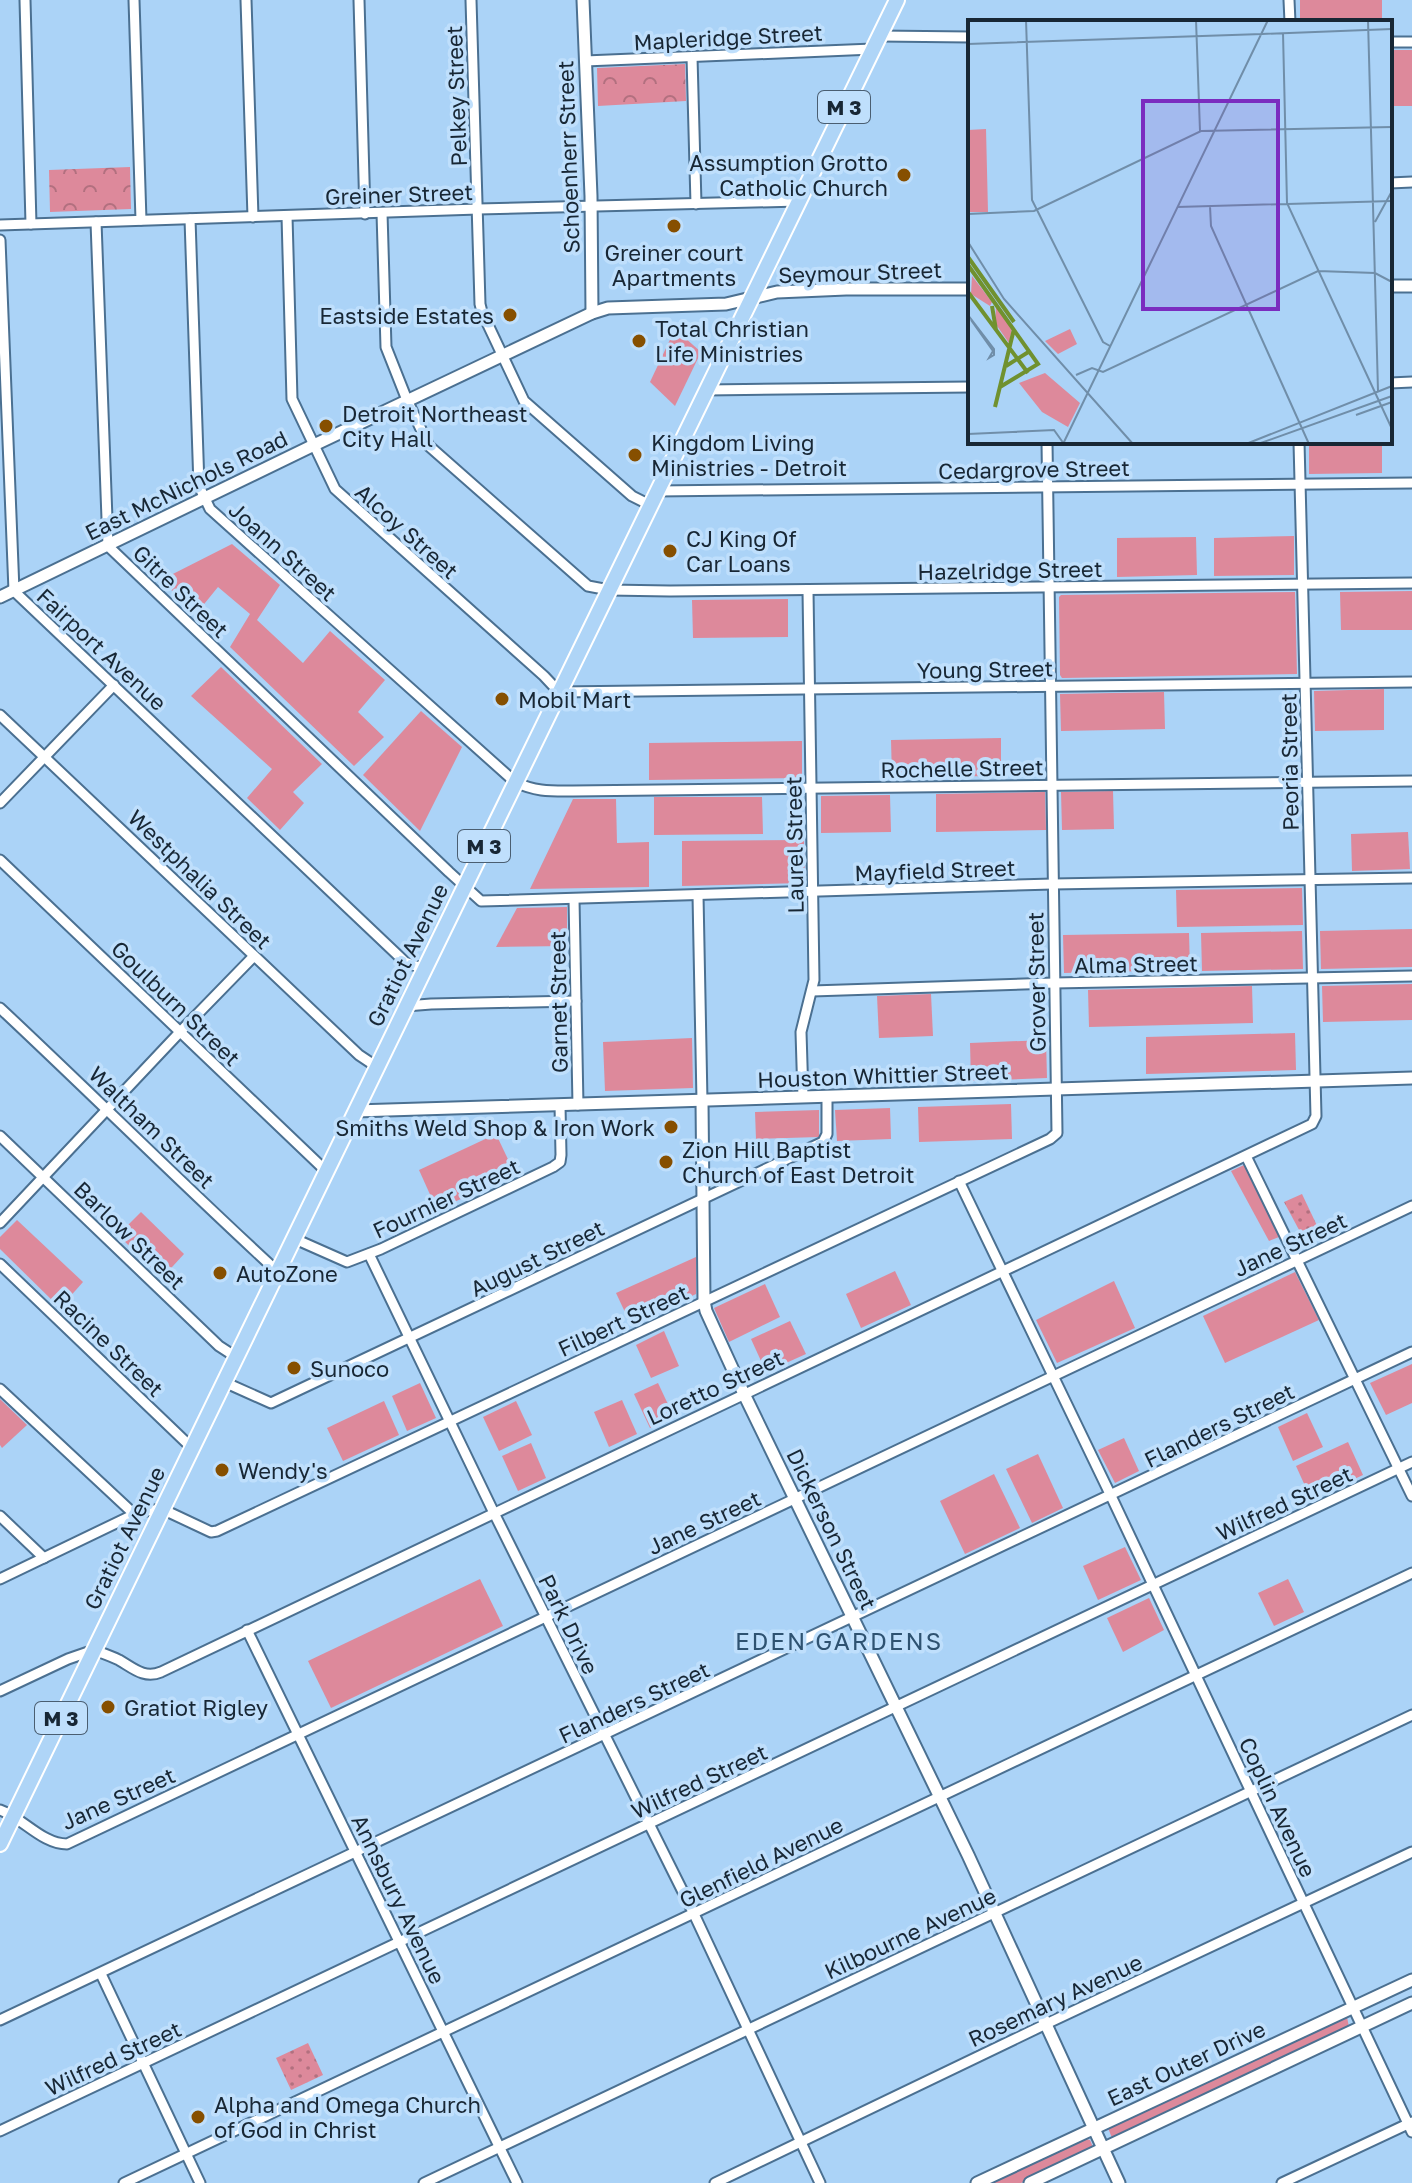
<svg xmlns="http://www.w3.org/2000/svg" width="1412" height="2183" viewBox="0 0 1412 2183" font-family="'Golos Text',sans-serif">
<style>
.grass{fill:#dd899b}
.park{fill:url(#park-crowns)}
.garden{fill:url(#garden-dots)}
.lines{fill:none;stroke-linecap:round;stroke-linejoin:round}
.minor-casing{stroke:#4b7091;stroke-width:13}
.tertiary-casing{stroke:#4b7091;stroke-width:15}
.primary-casing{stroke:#fff;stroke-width:18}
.minor{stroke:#fff;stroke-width:9}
.tertiary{stroke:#fff;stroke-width:11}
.primary{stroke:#afd5f7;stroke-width:14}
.poi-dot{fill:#864f00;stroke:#bfdffc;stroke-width:3}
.labels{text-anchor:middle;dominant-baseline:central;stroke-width:7;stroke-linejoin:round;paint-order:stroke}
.shield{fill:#bfdffc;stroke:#4a5e71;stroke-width:2}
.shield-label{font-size:20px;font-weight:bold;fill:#182735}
.street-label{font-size:22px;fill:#182735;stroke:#bfdffc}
.poi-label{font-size:22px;fill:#182735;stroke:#bfdffc;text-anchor:start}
.neighbourhood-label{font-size:24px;letter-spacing:2px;fill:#2e5271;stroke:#bfdffc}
.inset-river{fill:none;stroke:#70912f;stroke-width:4}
.inset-road{fill:none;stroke:#708ea9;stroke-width:2}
.view{fill:#7b2cbf;fill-opacity:0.15;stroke:#7b2cbf;stroke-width:4}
.inset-edge{fill:none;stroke:#182735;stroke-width:4}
</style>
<defs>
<pattern id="park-crowns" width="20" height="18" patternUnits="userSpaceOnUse" patternTransform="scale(2)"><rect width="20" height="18" fill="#dd899b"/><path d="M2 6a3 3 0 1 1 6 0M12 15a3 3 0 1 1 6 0" fill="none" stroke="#b2707f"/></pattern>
<pattern id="garden-dots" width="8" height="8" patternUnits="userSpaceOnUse" patternTransform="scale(2)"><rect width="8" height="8" fill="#dd899b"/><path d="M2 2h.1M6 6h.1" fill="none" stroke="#b2707f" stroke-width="1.8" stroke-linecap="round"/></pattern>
</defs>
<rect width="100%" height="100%" fill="#abd3f7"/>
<g class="grass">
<rect x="1300" y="0" width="82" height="22"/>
<rect x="1390" y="50" width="22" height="56"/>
<polygon points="675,329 701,352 675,406 650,382"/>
<polygon points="1309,442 1382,442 1382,473 1309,474"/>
<polygon points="1294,536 1294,575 1214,576 1214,538"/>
<polygon points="1196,537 1197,575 1117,577 1117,538"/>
<polygon points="232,544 280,585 257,620 303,663 330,631 385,680 358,712 384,737 354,766 230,647 250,614 218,587 196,614 161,580"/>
<polygon points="1412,591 1412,630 1341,630 1340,592"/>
<polygon points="1295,592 1297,674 1062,678 1060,675 1059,597 1061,595"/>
<polygon points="788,599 788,637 693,638 692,600"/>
<polygon points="221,667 322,764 293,792 304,803 280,830 247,798 272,769 191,696"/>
<polygon points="1384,689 1384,730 1315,731 1314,691"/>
<polygon points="1164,692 1165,729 1061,731 1060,694"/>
<polygon points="421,711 462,747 420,831 363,775"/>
<polygon points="1001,738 1001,776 892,777 891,740"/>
<polygon points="802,741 802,778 649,780 649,743"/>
<polygon points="1113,791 1114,829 1062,830 1061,792"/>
<polygon points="1045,792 1046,830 936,832 936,794"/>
<polygon points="890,795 891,832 821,833 821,796"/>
<polygon points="654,797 762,797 763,834 654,835"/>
<polygon points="573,799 616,799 617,843 649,842 649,887 530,889"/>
<polygon points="1408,832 1410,869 1352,871 1351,834"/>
<polygon points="804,840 805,883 682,886 682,841"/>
<polygon points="1302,888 1303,925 1177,927 1176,890"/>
<polygon points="567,907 567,946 496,947 517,908"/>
<polygon points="1412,929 1412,967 1321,969 1320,931"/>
<polygon points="1302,931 1303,969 1202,971 1201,933"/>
<polygon points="1189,933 1190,970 1064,973 1063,935"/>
<polygon points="1412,984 1412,1020 1323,1022 1322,986"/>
<polygon points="1252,986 1253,1023 1089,1027 1088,990"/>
<polygon points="931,994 933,1036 879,1038 877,996"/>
<polygon points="1295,1033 1296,1070 1146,1074 1146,1037"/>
<polygon points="692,1038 693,1088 605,1091 603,1042"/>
<polygon points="1046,1040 1047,1078 971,1081 970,1043"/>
<polygon points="1011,1104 1012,1139 919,1142 918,1107"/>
<polygon points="890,1108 891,1139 837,1141 835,1110"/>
<polygon points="819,1110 819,1137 756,1139 755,1112"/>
<polygon points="496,1134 515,1174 437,1210 419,1170"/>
<polygon points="1244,1165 1279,1237 1269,1241 1231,1171"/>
<polygon points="141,1212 184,1254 162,1278 118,1235"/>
<polygon points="17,1220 83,1282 60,1308 0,1249 0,1237"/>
<polygon points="696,1257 696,1294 631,1325 616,1293"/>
<polygon points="895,1271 911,1305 861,1328 846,1294"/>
<polygon points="1295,1272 1319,1320 1225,1363 1203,1316"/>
<polygon points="1114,1281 1135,1328 1057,1363 1036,1320"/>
<polygon points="765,1284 780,1317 729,1342 714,1308"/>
<polygon points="790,1321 806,1354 766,1372 751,1339"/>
<polygon points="664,1331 679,1366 651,1378 636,1345"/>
<polygon points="1412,1364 1412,1403 1386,1415 1370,1383"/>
<polygon points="420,1383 436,1418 407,1431 392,1396"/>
<polygon points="658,1383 674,1417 650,1428 634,1394"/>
<polygon points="0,1399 27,1425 2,1448 0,1445"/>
<polygon points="622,1400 637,1434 609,1447 594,1412"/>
<polygon points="384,1401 399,1435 343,1461 327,1428"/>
<polygon points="516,1401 532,1435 499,1451 483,1417"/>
<polygon points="1307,1413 1323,1447 1293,1461 1278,1427"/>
<polygon points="1124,1438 1139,1471 1115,1483 1098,1450"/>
<polygon points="1348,1442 1363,1475 1311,1499 1296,1466"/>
<polygon points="531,1443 546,1478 518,1491 502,1456"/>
<polygon points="1038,1454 1063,1508 1032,1523 1006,1469"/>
<polygon points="994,1474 1020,1528 965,1554 940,1501"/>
<polygon points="1125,1547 1141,1580 1098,1600 1083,1566"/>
<polygon points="480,1579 503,1626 331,1708 308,1661"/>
<polygon points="1288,1579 1304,1612 1274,1626 1258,1593"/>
<polygon points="1149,1598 1164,1630 1123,1652 1107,1618"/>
<polygon points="1344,2017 1347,2017 1349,2027 1112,2138 1108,2128"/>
<polygon points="1086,2139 1090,2140 1093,2147 1092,2150 1021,2183 992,2183"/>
</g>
<g class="park">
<polygon points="685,64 686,101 598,106 597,68"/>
<polygon points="130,167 131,209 50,212 49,170"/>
</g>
<g class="garden">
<polygon points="1302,1194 1321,1234 1305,1241 1284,1202"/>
<polygon points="308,2043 323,2075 291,2090 276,2058"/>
</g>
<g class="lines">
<defs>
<g id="minor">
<polyline points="25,0 31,224"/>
<polyline points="134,0 141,220"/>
<polyline points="246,0 253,217"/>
<polyline points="359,0 365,214"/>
<polyline points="471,0 480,304 482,312 524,401 632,496 650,505"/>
<polyline points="1289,0 1290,22"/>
<polyline points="879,36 970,37"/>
<polyline points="1390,42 1412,42"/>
<polyline points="692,57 696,204"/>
<polyline points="585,61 873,49"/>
<polyline points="1390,183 1412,182"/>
<polyline points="382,213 386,347 407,400 429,446 588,586 609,590 670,591 1412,583"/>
<polyline points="287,216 292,399 335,489 544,676 559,692 1412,682"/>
<path d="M190,219L199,486L210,509L515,782C536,792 551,791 573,791L1412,781"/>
<polyline points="96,222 108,546 449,872 481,901 1053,884 1412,878"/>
<polyline points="0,225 478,209 799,201"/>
<polyline points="0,240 14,591 405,962 424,969"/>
<polyline points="1390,383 1412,382"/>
<polyline points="706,390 970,387"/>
<polyline points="657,491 1412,483"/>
<polyline points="0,715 359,1055 377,1067"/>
<polyline points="0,803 114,685"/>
<polyline points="0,860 326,1171"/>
<polyline points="698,895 702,1101"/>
<polyline points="574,899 578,1105"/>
<polyline points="812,991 1054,983 1412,976"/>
<polyline points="406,1006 431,1004 576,1001"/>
<path d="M0,1008C93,1095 184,1186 279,1273"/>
<polyline points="803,1097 801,1032 814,980 808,591"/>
<polyline points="0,1136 219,1346 236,1357"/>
<polyline points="1246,1156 1412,1496"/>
<polyline points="959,1181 1111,1496 1412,2132"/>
<polyline points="0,1223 180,1032 254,956"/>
<polyline points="295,1239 347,1262 381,1249 553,1167 560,1162 561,1155 560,1105"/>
<polyline points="369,1254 494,1513 694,1914 820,2183"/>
<polyline points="0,1264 192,1448"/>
<polyline points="224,1382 271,1403 823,1142 827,1134 827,1097"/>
<polyline points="0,1389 134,1514"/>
<polyline points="0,1516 44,1558"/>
<polyline points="0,1579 139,1512 162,1509 211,1532 217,1531 1050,1139 1057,1133 1047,442"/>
<polyline points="247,1630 517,2183"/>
<path d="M0,1691L68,1659L94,1650C102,1653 111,1656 119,1660C133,1668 144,1679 161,1672L1312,1124L1316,1116L1299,442"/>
<path d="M0,1810C23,1818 42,1844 67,1844L1412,1206"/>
<polyline points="101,1974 200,2183"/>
<polyline points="0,2020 1412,1352"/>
<polyline points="0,2131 1412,1462"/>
<polyline points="124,2183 1412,1573"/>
<polyline points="424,2183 1412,1715"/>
<polyline points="715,2183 1046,2024 1412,1852"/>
<polyline points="1282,2183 1412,2122"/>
</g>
<g id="tertiary">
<polyline points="583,0 591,196 592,313"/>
<polyline points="1390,286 1412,286"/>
<polyline points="0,597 314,445 592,313 608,308 726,304 777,292 846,289 970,289"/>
<polyline points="702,1101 704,1301 706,1311 744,1394 968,1855 1119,2183"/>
<polyline points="355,1111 1412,1078"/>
<polyline points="977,2183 1412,1980"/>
<polyline points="1030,2183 1412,2003"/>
</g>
<path id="primary" d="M0,1844C299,1229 596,614 897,0"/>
</defs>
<use href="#minor" class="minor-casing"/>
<use href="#tertiary" class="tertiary-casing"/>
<use href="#primary" class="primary-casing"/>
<use href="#minor" class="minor"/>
<use href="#tertiary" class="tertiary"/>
<use href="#primary" class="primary"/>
</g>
<g class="poi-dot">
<circle cx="904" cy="175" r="8"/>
<circle cx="674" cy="226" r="8"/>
<circle cx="510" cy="315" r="8"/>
<circle cx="639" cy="341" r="8"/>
<circle cx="326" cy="426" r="8"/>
<circle cx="635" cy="455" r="8"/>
<circle cx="670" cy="551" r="8"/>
<circle cx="502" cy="699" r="8"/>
<circle cx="671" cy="1127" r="8"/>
<circle cx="666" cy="1162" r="8"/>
<circle cx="220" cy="1273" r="8"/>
<circle cx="294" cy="1368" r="8"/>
<circle cx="222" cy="1470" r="8"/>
<circle cx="108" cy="1707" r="8"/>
<circle cx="198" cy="2117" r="8"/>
</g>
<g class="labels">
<g class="shield">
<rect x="818" y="91" width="52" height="32" rx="6"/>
<rect x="458" y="830" width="52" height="32" rx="6"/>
<rect x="35" y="1702" width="52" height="32" rx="6"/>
</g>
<g class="shield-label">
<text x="844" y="107">M 3</text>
<text x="484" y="846">M 3</text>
<text x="61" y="1718">M 3</text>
</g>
<g class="street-label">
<text transform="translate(728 37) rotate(-3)">Mapleridge Street</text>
<text transform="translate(456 96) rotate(-92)">Pelkey Street</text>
<text transform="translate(568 157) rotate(-92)">Schoenherr Street</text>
<text transform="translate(399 194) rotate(-2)">Greiner Street</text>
<text transform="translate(860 272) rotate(-2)">Seymour Street</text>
<text transform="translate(1034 469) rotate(-1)">Cedargrove Street</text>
<text transform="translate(186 485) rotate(-26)">East McNichols Road</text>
<text transform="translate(407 531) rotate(42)">Alcoy Street</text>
<text transform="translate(283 551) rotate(42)">Joann Street</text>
<text transform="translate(1010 570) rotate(-1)">Hazelridge Street</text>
<text transform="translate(181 591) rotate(44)">Gitre Street</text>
<text transform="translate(102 649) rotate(43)">Fairport Avenue</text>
<text transform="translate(985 669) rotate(-1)">Young Street</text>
<text transform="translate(1289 762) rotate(-91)">Peoria Street</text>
<text transform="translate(962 768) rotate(-1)">Rochelle Street</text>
<text transform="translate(794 845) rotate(-91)">Laurel Street</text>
<text transform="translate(935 870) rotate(-2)">Mayfield Street</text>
<text transform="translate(200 879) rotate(44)">Westphalia Street</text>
<text transform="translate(407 955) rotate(-64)">Gratiot Avenue</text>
<text transform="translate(1136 964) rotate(-1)">Alma Street</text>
<text transform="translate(1036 982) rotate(-91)">Grover Street</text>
<text transform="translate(558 1002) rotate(-91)">Garnet Street</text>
<text transform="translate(176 1003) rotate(44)">Goulburn Street</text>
<text transform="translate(883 1075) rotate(-2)">Houston Whittier Street</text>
<text transform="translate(152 1127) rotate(44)">Waltham Street</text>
<text transform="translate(446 1198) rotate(-25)">Fournier Street</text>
<text transform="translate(130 1235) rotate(44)">Barlow Street</text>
<text transform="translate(1290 1244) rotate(-25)">Jane Street</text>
<text transform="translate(537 1258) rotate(-26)">August Street</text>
<text transform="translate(623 1320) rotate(-25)">Filbert Street</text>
<text transform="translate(109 1343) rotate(44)">Racine Street</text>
<text transform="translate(715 1387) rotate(-25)">Loretto Street</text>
<text transform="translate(1219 1425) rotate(-26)">Flanders Street</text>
<text transform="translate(1284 1503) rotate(-25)">Wilfred Street</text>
<text transform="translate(704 1522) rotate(-25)">Jane Street</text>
<text transform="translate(832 1529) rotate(64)">Dickerson Street</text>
<text transform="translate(124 1538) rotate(-64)">Gratiot Avenue</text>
<text transform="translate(569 1624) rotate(64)">Park Drive</text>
<text transform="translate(634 1702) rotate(-25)">Flanders Street</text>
<text transform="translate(699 1781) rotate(-25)">Wilfred Street</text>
<text transform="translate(118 1798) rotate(-24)">Jane Street</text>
<text transform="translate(1278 1807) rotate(65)">Coplin Avenue</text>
<text transform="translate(761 1862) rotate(-26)">Glenfield Avenue</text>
<text transform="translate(399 1899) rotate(64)">Annsbury Avenue</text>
<text transform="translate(910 1933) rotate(-25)">Kilbourne Avenue</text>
<text transform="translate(1055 2000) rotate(-25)">Rosemary Avenue</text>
<text transform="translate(113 2058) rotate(-25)">Wilfred Street</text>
<text transform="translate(1186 2063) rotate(-25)">East Outer Drive</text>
</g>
<g class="poi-label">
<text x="888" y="162" text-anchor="end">Assumption Grotto<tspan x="888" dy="25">Catholic Church</tspan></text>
<text x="674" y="252" text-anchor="middle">Greiner court<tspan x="674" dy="25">Apartments</tspan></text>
<text x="494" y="315" text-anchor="end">Eastside Estates</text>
<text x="655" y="328">Total Christian<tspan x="655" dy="25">Life Ministries</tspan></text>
<text x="342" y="413">Detroit Northeast<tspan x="342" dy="25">City Hall</tspan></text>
<text x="651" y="442">Kingdom Living<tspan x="651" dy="25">Ministries - Detroit</tspan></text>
<text x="686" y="538">CJ King Of<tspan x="686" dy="25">Car Loans</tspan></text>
<text x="518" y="699">Mobil Mart</text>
<text x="655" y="1127" text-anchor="end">Smiths Weld Shop &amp; Iron Work</text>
<text x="682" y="1149">Zion Hill Baptist<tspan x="682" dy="25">Church of East Detroit</tspan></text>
<text x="236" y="1273">AutoZone</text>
<text x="310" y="1368">Sunoco</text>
<text x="238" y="1470">Wendy's</text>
<text x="124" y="1707">Gratiot Rigley</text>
<text x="214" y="2104">Alpha and Omega Church<tspan x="214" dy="25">of God in Christ</tspan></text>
</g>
<g class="neighbourhood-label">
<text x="839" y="1640">EDEN GARDENS</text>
</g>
</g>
<g transform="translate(968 20)">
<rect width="424" height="424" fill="#abd3f7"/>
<path d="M4,256L24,282L22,286L3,274ZM28,287L44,309L41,323L27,303ZM102,309L109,324L90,334L77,321Z" fill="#dd899b"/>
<path d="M18,109L20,192H0V110ZM77,353L112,383L100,407L74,392L51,363Z" fill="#dd899b"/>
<path class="inset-river" d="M0,237L46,302M0,245L70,344L32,367M0,272L60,353M24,286L28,310M38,346L62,331M27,387L46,309"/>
<path class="inset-road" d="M58,0L64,180L135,322L142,326M228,0L232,111M400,0L410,371M315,13L319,183L424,409M294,14L424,9M0,24L294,14M242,186L243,206L341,424M209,187L424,181M0,194L66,191L233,111L424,107M407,202L424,171M0,222L36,279L165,424M0,295L26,329V335L21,338L25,331L3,300M108,355L124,348L135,352L350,251L407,253L424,262M388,395L424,382M0,414L86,410L96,424M95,424L300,0M278,424L424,366M290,424L424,376"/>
<path class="view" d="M175,81H310V289H175Z"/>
<rect width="424" height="424" class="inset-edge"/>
</g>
</svg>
